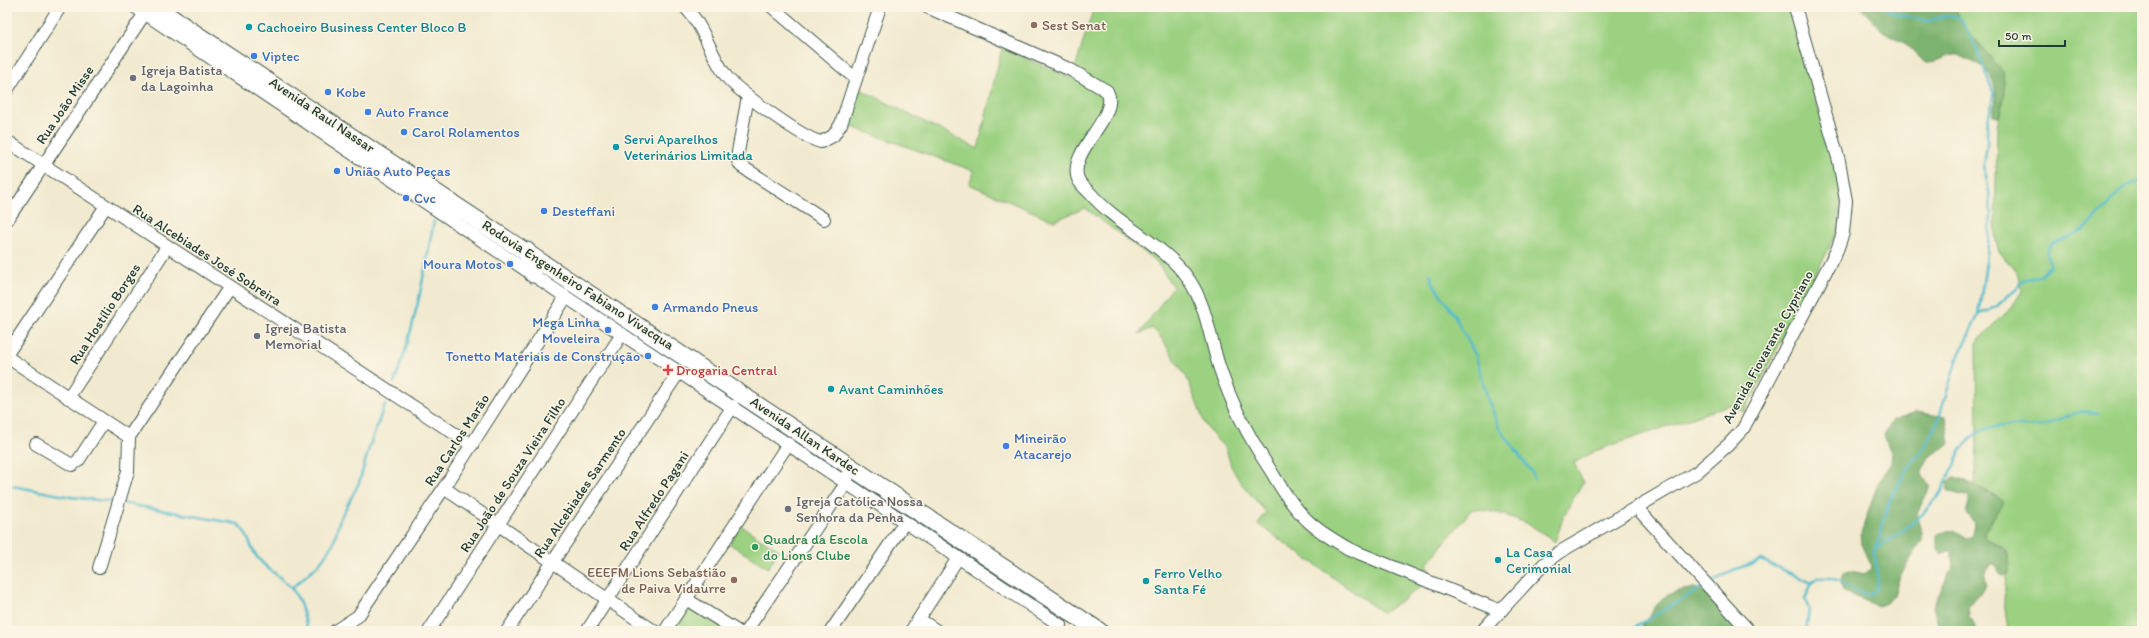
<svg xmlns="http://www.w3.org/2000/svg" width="2149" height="638" viewBox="0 0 2149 638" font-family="Itim,sans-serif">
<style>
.green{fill:#9cd182;stroke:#5e875b}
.forest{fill:#7db370;stroke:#4e7852}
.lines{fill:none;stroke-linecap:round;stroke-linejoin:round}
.stream{stroke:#51bbce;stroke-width:2.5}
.minor-casing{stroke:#3f574b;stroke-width:14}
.highway-casing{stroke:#3f574b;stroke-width:19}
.minor{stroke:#fff;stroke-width:12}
.highway{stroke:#fff;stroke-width:17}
.education-dot{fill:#8d6e63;stroke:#fcf5e5;stroke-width:1.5}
.culture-dot{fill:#0f9aa8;stroke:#fcf5e5;stroke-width:1.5}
.shop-dot{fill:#3f7fe0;stroke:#fcf5e5;stroke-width:1.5}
.worship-dot{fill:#6b7280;stroke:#fcf5e5;stroke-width:1.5}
.health-dot{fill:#e0444e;stroke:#fcf5e5;stroke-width:1.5}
.leisure-dot{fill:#2e9e5b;stroke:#fcf5e5;stroke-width:1.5}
.labels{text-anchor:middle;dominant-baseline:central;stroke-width:3;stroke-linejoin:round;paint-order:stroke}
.education-label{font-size:14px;fill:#785e54;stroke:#fcf5e5;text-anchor:start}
.culture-label{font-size:14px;fill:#0d838f;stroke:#fcf5e5;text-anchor:start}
.shop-label{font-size:14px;fill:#366cbe;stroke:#fcf5e5;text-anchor:start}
.worship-label{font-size:14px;fill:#5b616d;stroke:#fcf5e5;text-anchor:start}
.street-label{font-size:14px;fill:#1f3d34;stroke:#fcf5e5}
.health-label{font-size:14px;fill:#be3a42;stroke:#fcf5e5;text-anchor:start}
.leisure-label{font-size:14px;fill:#27864d;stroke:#fcf5e5;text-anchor:start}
</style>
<rect width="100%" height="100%" fill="#fcf5e5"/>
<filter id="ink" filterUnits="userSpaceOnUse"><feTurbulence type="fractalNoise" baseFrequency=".025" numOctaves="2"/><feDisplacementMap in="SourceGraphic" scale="8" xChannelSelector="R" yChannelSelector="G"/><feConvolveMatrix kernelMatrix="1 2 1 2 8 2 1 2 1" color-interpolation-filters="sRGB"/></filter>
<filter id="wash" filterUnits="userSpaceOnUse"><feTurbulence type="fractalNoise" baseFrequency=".012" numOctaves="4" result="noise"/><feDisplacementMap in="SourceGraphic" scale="16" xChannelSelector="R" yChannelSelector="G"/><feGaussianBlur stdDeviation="0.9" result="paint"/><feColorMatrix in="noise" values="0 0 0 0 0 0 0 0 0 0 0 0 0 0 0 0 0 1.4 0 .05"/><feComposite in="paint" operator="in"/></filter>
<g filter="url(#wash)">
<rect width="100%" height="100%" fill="#f2ead0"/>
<g class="green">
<path d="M1094,7H1789L1842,191L1838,231L1744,412L1729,405L1595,451L1574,463L1583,482L1564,515L1555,542C1532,523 1502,511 1472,509L1427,564L1432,579L1383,613L1258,524L1266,512L1240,482L1231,466L1226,449L1210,432L1205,424L1187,378L1160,336L1152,328L1139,334L1173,287L1156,261L1085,208L1054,221L969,184L974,171L847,125L858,88L978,149L1002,48L1072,78Z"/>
<path d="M1955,7H2142V631H2008L2004,601L2006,575L2009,572V554L2005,548L1984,536V532L2004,503C1998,494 1984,492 1975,485L1977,447L1976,343L1981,337L2013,305L2022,291L2019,276L1999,251L1995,237L1997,126L2005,94L1962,23Z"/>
<polygon points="741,526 779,550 768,568 730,544"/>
<polygon points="686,606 727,631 669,631"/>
</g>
<g class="forest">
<path d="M1860,7H1955L1962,24L2003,72L2005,94L1999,116L1993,115C1992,108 1996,103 1996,97C1995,80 1989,69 1974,62C1968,59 1962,54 1954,55C1943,56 1938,63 1924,62L1906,44L1883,31Z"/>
<polygon points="1916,412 1946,417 1950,444 1929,457 1922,471 1922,475 1930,487 1917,513 1922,532 1922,541 1900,576 1894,595 1886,603 1878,606 1844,592 1840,583 1843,573 1851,571 1864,574 1871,570 1872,566 1862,544 1861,533 1878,483 1891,463 1892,455 1884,435 1893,420"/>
<path d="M1954,477C1962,478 2002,498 2004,503L1984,532V536C1997,548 2007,542 2011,565L2006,575L2001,576L1994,564H1990L1985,575L1986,586L1968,607L1969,617L1972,620L1977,631H1940L1933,607L1953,565L1951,552L1948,551L1941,554L1937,548V535C1947,528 1958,529 1965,539L1970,538L1973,535L1975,523L1966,514L1969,502V497L1948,491C1946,484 1949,481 1954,477Z"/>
<path d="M1694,588L1703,591L1738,631H1638C1648,622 1655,604 1663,598C1671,592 1684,590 1694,588Z"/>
</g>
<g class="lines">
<g class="stream">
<polyline points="1430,274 1433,283 1453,313 1476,356 1488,400 1499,427 1533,474 1534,479"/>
<path d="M1979,313L1996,307L2024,281L2040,275L2050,265L2047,254L2049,246C2060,240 2075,237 2085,229C2108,211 2112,188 2142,180"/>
<path d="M394,383C414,331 424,276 434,221"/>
<polyline points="7,485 71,497 115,502"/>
<path d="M122,503L238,524C247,531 249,544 255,554C264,569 280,575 291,588C301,599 304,617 308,631"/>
<path d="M1875,549C1900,534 1924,517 1941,492C1957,468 1956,438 1989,428C2006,423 2026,428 2043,426C2054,424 2061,418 2071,414C2079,410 2089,412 2098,413"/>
<polyline points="1714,581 1731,571 1761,560 1812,583"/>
<polyline points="292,588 319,564 333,544 340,519 359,483 370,445 385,404"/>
<polyline points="1629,631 1701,588"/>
<polyline points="1806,631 1809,610 1805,599 1812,583 1817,578 1830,578 1840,581 1858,592 1866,595 1872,593 1877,588 1878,582 1874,549 1880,537 1884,518 1892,495 1912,462 1924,449 1938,421 1957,359 1978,316 1986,263 1991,217 1990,198 1984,165 1987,145 1987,124 1994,94 1975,45 1960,18 1954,16 1945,16 1928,21 1896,14 1882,7"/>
</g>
</g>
</g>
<g filter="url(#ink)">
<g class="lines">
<defs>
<g id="minor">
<polyline points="135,7 566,297 1060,625"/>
<path d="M685,7C704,26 710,54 726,76C736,90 804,139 821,142L833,136L841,124L880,7"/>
<polyline points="772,7 856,79"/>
<path d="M927,7L1071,70L1107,91C1121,116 1067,151 1078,179C1080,184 1086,189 1090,193C1118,226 1166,245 1189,280C1207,306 1210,340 1220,369C1232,406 1250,439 1271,471C1281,488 1292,506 1307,520C1319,532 1334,540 1349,549L1501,611"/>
<polyline points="7,90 60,7"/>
<polyline points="748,96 738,152 738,161 741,166 824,219"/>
<polyline points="7,141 472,445"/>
<polyline points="7,220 149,7"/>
<polyline points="7,354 106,206"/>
<polyline points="7,357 129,437"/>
<polyline points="68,398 167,247"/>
<polyline points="36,444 72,465 78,461 104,421"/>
<polyline points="444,488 654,631"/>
<polyline points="1637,508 1749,631"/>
<polyline points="99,568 128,471 129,437 229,288"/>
<polyline points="686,599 737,631"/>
<polyline points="919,619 937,631"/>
<polyline points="335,631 358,616 444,488 566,297"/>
<polyline points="429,631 622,334"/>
<polyline points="507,631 679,372"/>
<polyline points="587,631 733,406"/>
<polyline points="665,631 788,444"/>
<polyline points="746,631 847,482 847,475"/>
<polyline points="831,631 905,522"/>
<polyline points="911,631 958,558"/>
<polyline points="1482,631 1544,564 1558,553 1697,472 1728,445 1743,429 1837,250 1843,233 1846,201 1839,161 1795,7"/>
</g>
<g id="highway">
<polyline points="155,7 1099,631"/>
<polyline points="527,251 533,274"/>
</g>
</defs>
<use href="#minor" class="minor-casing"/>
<use href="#highway" class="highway-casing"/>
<use href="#minor" class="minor"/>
<use href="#highway" class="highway"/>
</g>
</g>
<g class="education-dot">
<circle cx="1034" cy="25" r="4"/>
<circle cx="734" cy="580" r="4"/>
</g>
<g class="culture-dot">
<circle cx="249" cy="27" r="4"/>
<circle cx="616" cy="147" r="4"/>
<circle cx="831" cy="389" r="4"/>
<circle cx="1498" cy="560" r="4"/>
<circle cx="1146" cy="581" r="4"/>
</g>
<g class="shop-dot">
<circle cx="254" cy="56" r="4"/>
<circle cx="328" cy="92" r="4"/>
<circle cx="368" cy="112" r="4"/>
<circle cx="404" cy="132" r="4"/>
<circle cx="337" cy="171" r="4"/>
<circle cx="406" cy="198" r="4"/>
<circle cx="544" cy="211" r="4"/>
<circle cx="510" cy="264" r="4"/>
<circle cx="655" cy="307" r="4"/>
<circle cx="608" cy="330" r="4"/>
<circle cx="648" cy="356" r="4"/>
<circle cx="1006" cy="446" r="4"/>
</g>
<g class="worship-dot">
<circle cx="133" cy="78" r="4"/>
<circle cx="257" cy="336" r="4"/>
<circle cx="788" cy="509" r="4"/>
</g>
<path class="health-dot" d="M666 364h4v4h4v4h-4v4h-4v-4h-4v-4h4z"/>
<circle class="leisure-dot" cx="755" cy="547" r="4"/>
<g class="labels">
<g class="education-label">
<text x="1042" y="25">Sest Senat</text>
<text x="726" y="572" text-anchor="end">EEEFM Lions Sebastião<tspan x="726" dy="16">de Paiva Vidaurre</tspan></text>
</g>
<g class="culture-label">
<text x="257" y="27">Cachoeiro Business Center Bloco B</text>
<text x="624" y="139">Servi Aparelhos<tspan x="624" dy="16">Veterinários Limitada</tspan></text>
<text x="839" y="389">Avant Caminhões</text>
<text x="1506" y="552">La Casa<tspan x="1506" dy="16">Cerimonial</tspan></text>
<text x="1154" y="573">Ferro Velho<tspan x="1154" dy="16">Santa Fé</tspan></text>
</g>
<g class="shop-label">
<text x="262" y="56">Viptec</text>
<text x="336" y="92">Kobe</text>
<text x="376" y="112">Auto France</text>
<text x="412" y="132">Carol Rolamentos</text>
<text x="345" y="171">União Auto Peças</text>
<text x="414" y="198">Cvc</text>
<text x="552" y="211">Desteffani</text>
<text x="502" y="264" text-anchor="end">Moura Motos</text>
<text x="663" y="307">Armando Pneus</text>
<text x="600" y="322" text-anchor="end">Mega Linha<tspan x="600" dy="16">Moveleira</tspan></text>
<text x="640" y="356" text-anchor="end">Tonetto Materiais de Construção</text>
<text x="1014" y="438">Mineirão<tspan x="1014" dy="16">Atacarejo</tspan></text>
</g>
<g class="worship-label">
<text x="141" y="70">Igreja Batista<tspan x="141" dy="16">da Lagoinha</tspan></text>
<text x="265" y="328">Igreja Batista<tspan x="265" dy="16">Memorial</tspan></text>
<text x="796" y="501">Igreja Católica Nossa<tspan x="796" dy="16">Senhora da Penha</tspan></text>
</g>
<g class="street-label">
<text transform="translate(65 105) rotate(-56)">Rua João Misse</text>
<text transform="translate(322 115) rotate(34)">Avenida Raul Nassar</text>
<text transform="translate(207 255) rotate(33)">Rua Alcebiades José Sobreira</text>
<text transform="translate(578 285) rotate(33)">Rodovia Engenheiro Fabiano Vivacqua</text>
<text transform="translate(105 314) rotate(-57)">Rua Hostílio Borges</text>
<text transform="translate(1768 347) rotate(-61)">Avenida Fiovarante Cypriano</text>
<text transform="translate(805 436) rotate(34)">Avenida Allan Kardec</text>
<text transform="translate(457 440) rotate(-57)">Rua Carlos Marão</text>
<text transform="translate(513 475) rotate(-57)">Rua João de Souza Vieira Filho</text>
<text transform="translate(580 493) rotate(-56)">Rua Alcebiades Sarmento</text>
<text transform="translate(654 501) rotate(-57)">Rua Alfredo Pagani</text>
</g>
<g class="health-label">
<text x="676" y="370">Drogaria Central</text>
</g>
<g class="leisure-label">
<text x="763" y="539">Quadra da Escola<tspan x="763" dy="16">do Lions Clube</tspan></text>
</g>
</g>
<rect width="2149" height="638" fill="none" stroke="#fcf5e5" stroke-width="24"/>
<path d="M1999 40v6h66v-6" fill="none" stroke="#1f3d34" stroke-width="2"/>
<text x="2005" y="40" font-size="12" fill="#1f3d34" stroke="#fcf5e5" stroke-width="3" paint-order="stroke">50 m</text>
</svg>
